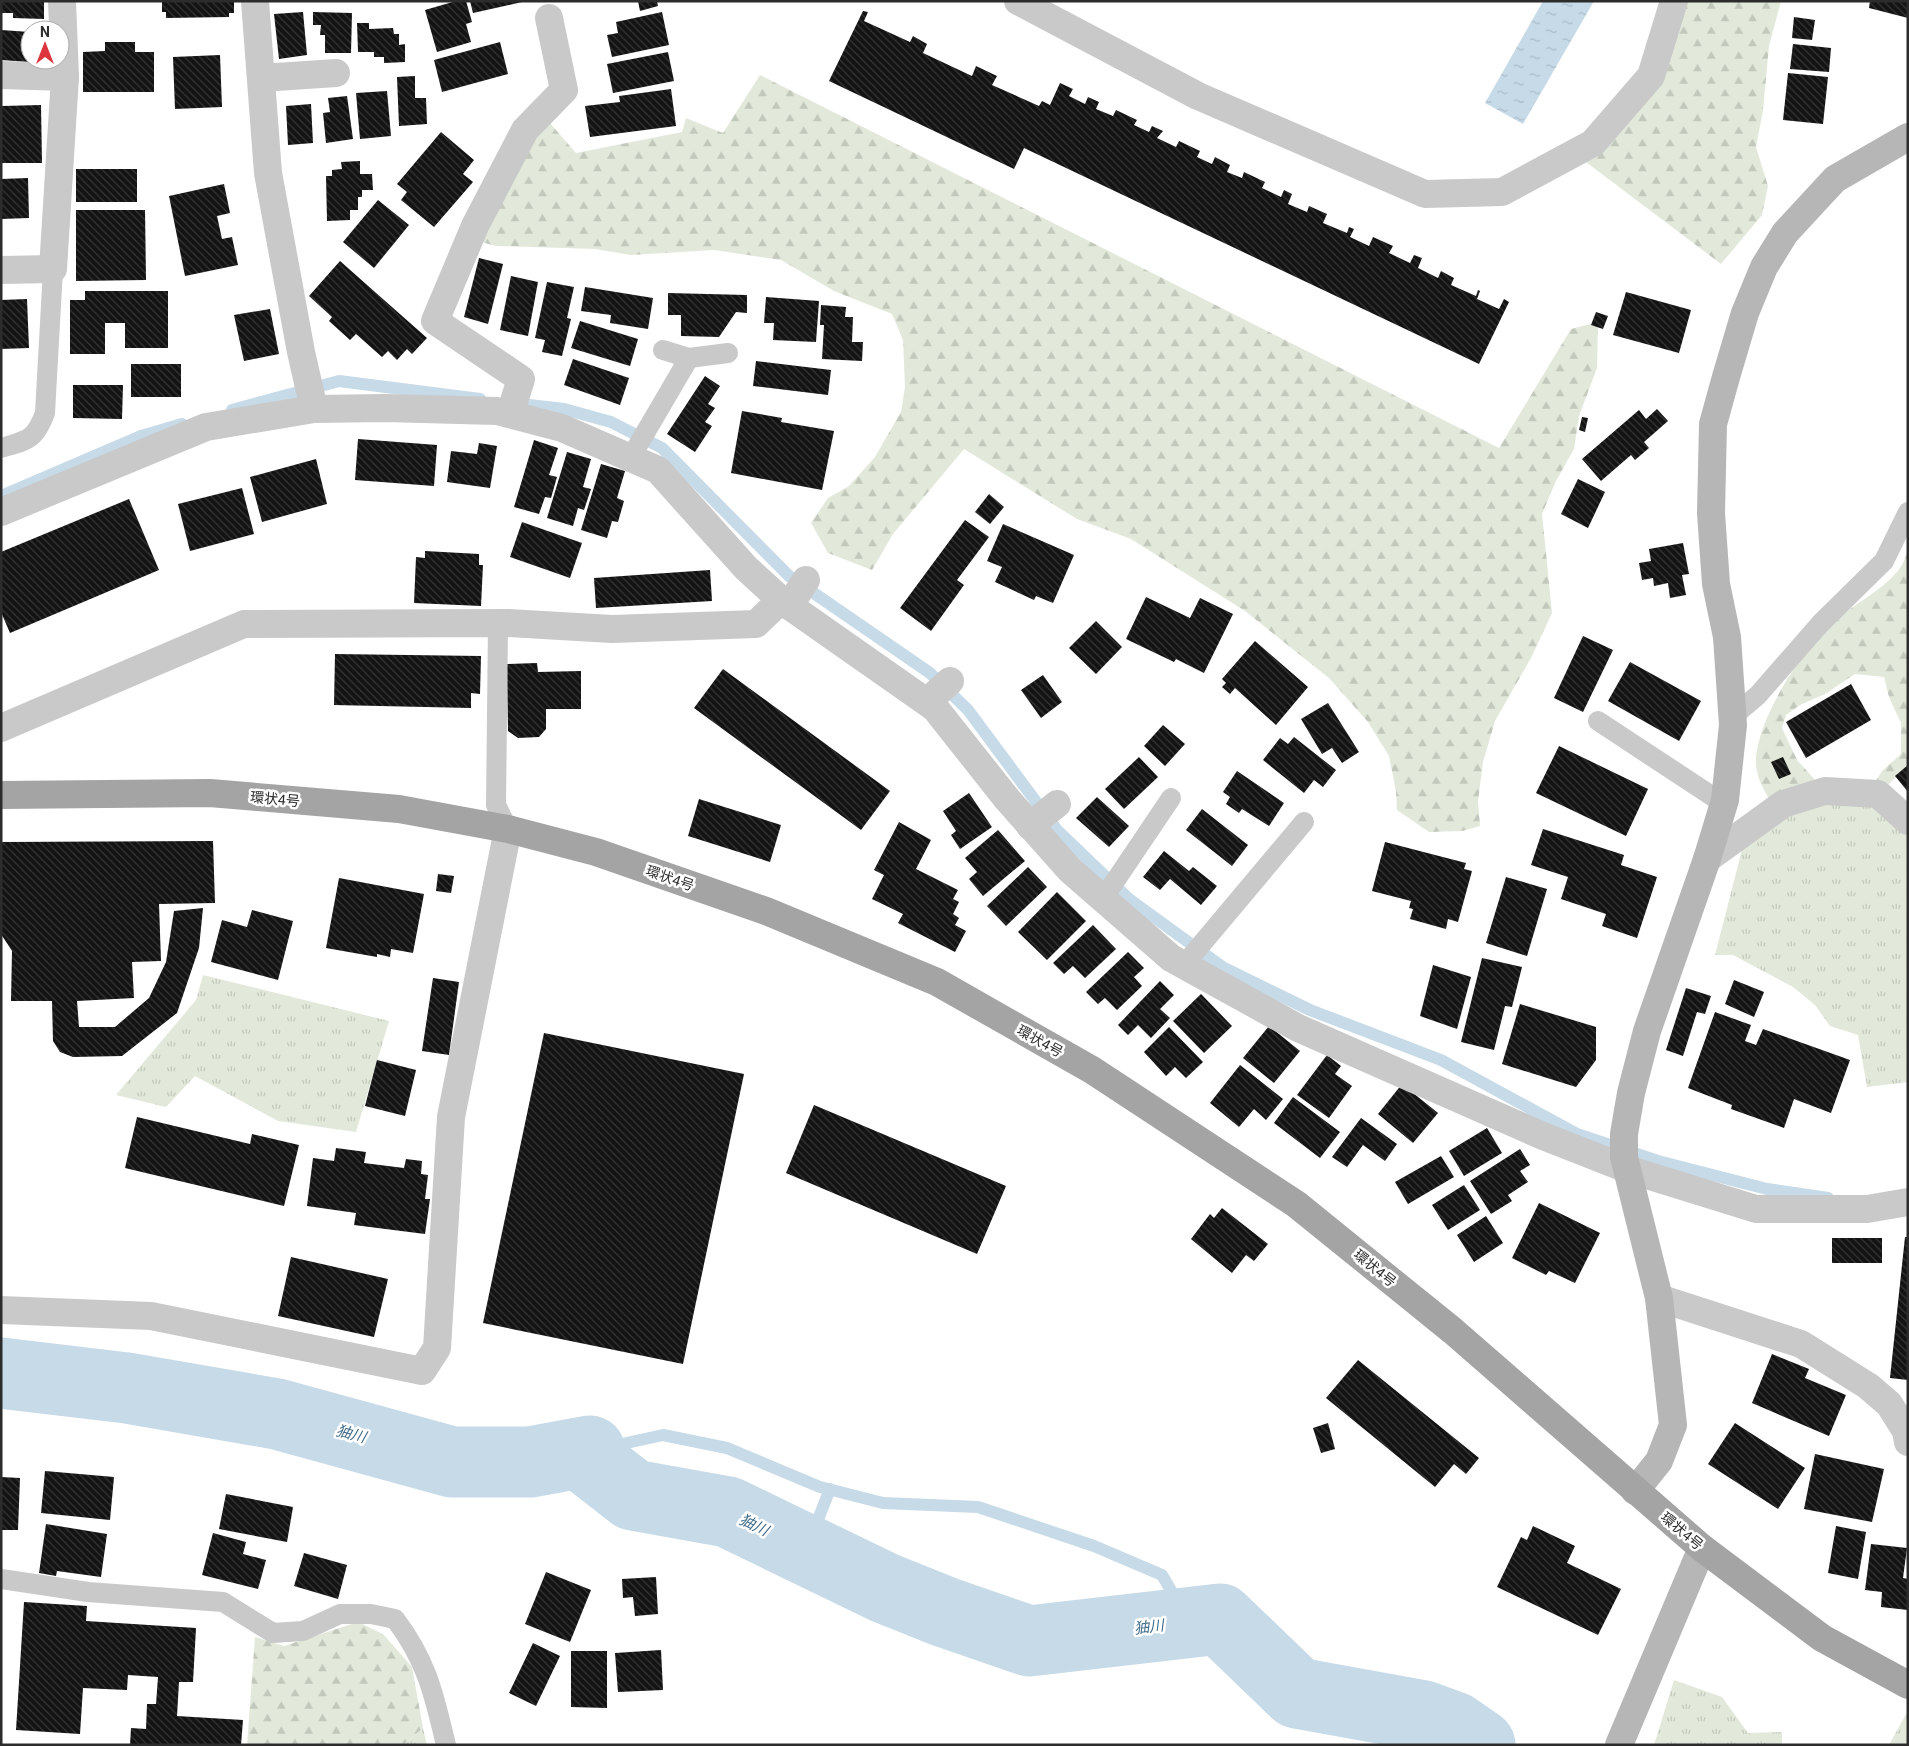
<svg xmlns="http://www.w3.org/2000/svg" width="1909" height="1746" viewBox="0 0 1909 1746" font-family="Roboto,'Noto Sans JP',sans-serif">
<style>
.grass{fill:url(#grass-tufts)}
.forest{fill:url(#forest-firs)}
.water{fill:url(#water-ripples)}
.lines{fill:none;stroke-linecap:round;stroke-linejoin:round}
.stream{stroke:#c6dae8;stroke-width:12}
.river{stroke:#c6dae8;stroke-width:71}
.building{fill:url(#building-back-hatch)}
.lane{stroke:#c9c9c9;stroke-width:20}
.street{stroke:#c9c9c9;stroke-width:28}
.secondary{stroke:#b6b6b6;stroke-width:28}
.primary{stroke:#a4a4a4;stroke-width:28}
.labels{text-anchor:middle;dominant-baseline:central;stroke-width:5;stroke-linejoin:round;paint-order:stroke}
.street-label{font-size:14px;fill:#2c2c2c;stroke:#fff}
.water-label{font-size:15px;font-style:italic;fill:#3f6b89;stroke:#fff}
</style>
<defs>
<pattern id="grass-tufts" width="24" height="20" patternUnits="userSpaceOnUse" patternTransform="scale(1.25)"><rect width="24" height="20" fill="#e2e9da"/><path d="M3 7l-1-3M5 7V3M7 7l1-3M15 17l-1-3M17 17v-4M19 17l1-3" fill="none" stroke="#c2c8bb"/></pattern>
<pattern id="forest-firs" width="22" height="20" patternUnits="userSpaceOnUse" patternTransform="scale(1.25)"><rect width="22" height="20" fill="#e2e9da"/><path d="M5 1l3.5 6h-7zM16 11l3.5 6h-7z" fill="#c2c8bb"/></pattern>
<pattern id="water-ripples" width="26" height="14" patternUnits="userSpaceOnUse" patternTransform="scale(1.25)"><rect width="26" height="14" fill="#c6dae8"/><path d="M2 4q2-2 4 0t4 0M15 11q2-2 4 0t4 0" fill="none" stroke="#aabbc7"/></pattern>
<pattern id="building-back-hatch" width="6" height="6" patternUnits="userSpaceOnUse" patternTransform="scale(1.25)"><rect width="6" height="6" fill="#131313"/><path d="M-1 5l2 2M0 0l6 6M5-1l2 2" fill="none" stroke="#363636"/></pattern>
</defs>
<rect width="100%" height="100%" fill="#fff"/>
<g class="grass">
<polygon points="1878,794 1908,821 1908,1082 1867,1087 1858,1035 1830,1026 1815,1005 1793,987 1733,955 1715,955 1747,830 1783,804"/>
<polygon points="203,975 389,1021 356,1132 278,1121 195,1076 166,1107 116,1095 196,1000"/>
<polygon points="1674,1680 1722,1697 1748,1733 1782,1732 1782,1745 1654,1745"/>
<polygon points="1906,1714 1908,1715 1908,1745 1889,1745"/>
<polygon points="423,1728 427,1745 403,1745"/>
</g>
<g class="forest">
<polygon points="1674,1 1781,1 1769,46 1763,110 1756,147 1768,186 1762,215 1721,264 1574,153 1651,76"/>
<polygon points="760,75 1499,448 1571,329 1598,322 1597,368 1579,416 1574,449 1556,481 1542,514 1552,613 1531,658 1495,721 1483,762 1478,801 1480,826 1462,831 1429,832 1397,810 1396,791 1389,756 1368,722 1329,678 1245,611 1131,539 1077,519 964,449 893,534 872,570 828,553 811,523 828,498 849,486 875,457 901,412 905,387 903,340 892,314 834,291 781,260 714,250 631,255 595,249 496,246 470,239 541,113 576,153 682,132 686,118 723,133"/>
<path d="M1908,550V766L1878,794L1868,793L1882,771L1901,754V723L1889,697L1884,677L1855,674L1825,694L1800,705L1786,715L1782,728L1797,760L1825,791L1770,801C1763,788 1756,777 1756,762C1756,721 1802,649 1832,623C1853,604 1883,591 1900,568C1904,563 1906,555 1908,550Z"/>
<polygon points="358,1622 383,1634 412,1667 423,1728 403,1745 247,1745 255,1637 284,1646"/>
</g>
<polygon class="water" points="1543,1 1594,1 1523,124 1485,103"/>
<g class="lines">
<g class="stream">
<polyline points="512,403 564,409 611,422 662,448 789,576 930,673 968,710 1057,830 1129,899 1224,968 1310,1010 1441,1060 1577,1134 1658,1161 1767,1189 1828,1198"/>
<polyline points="232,410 339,381 480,399"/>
<polyline points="1,496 141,436 182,424"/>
<polyline points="590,1451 663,1435 727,1448 820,1487 883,1503 978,1507 1094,1546 1162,1575 1190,1623"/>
<polyline points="806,1550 830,1489"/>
</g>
<polyline class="river" points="1,1373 127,1388 277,1414 452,1462 530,1462 590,1451 588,1460 633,1495 728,1512 885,1588 945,1612 1029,1641 1220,1619 1297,1693 1424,1716 1454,1727 1480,1745"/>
</g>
<g class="building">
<polygon points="1,1 44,1 44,19 13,18 13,13 1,13"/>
<polygon points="162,1 234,1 234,13 229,13 229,17 166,18 166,12 162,12"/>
<polygon points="456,1 466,1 472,22 466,24 471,42 437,52 425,10"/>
<polygon points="470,1 522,1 522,2 473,13"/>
<polygon points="638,1 657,1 658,6 640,11"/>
<polygon points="1870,1 1908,1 1908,18 1869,8"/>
<polygon points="863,11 868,12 864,21 910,42 913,36 927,44 923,53 972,76 976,66 997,76 992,85 1039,106 1042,101 1050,105 1060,83 1073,89 1069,96 1085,104 1088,97 1099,102 1096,109 1113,116 1116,110 1137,120 1134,125 1149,132 1152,126 1163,131 1157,138 1176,147 1179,141 1200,151 1197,157 1212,164 1215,157 1230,165 1227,172 1242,178 1244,172 1265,182 1262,188 1281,197 1284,190 1292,194 1288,204 1307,212 1309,206 1327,214 1323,223 1347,233 1349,227 1354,229 1350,237 1369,246 1373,237 1393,246 1389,253 1410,263 1414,255 1422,258 1418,268 1438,278 1441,271 1454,278 1451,285 1476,296 1478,290 1480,291 1477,299 1499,309 1504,299 1509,302 1479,364 1024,148 1014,169 829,81"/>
<polygon points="303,12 307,55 279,59 274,14"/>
<polygon points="313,12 352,13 351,53 325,53 325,35 320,35 321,25 313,25"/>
<polygon points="662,12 669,45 612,57 607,35 618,33 616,22"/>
<polygon points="1794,17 1815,20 1812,40 1792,38"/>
<polygon points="357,23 369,23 369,29 393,28 394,34 399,34 399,45 405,44 405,62 384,63 384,57 374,57 374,52 358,52"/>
<polygon points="1,30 30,32 30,60 42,60 42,63 1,60"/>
<polygon points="105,42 135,42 135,52 154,52 154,92 83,92 83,52 105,51"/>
<polygon points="500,42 508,74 442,92 434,60"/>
<polygon points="1793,44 1831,48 1829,72 1790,69"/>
<polygon points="668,52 674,81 613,93 607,64"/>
<polygon points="220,55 222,107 175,109 173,57"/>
<polygon points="1788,73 1828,77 1823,124 1783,120"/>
<polygon points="415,76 415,98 426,98 427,124 399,126 397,77"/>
<polygon points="671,89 676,126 590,137 585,106 620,102 619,96"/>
<polygon points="387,91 391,136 360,139 356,93"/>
<polygon points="347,96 353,139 326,143 323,113 330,112 328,98"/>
<polygon points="311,104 313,143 288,145 286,106"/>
<polygon points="41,105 42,163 2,163 2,106"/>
<polygon points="441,132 474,160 463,174 473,182 434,227 401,200 407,192 397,184"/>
<polygon points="360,161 360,174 372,174 373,190 362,190 362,197 358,197 358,210 350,210 350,220 327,221 326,176 332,176 332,170 342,169 341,162"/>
<rect x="76" y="169" width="61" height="33"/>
<polygon points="28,178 29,218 1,219 1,179"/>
<polygon points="224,184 230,213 217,216 222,239 232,237 238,265 185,276 169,196"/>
<polygon points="378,200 409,225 374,268 343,242"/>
<polygon points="76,210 145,210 146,280 76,281"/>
<polygon points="479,258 503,264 488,324 464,317"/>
<polygon points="340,261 427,338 412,354 407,349 397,360 388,351 382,357 356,334 350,340 329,321 332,317 309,296"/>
<polygon points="511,276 538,282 528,336 500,330"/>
<polygon points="547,282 574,287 567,318 571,319 562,356 542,352 545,340 535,338"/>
<polygon points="585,287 653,298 648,329 610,323 611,315 581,311"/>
<polygon points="85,291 168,291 168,348 125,348 125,323 105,323 105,354 70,354 70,300 85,300"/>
<polygon points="1626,292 1691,310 1679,353 1613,335"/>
<polygon points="668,293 747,295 747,313 736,312 719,337 681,336 681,315 668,315"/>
<polygon points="766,297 819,301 816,342 773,340 774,323 764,323"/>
<polygon points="27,299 29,348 1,349 1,300"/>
<polygon points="821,305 846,307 845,317 853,317 852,342 863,342 862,361 822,359 824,325 820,325"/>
<polygon points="270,309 279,354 244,361 234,315"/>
<polygon points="1596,312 1608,316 1603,329 1591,325"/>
<polygon points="580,321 638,339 630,366 571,348"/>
<polygon points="573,359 629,378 620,405 564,385"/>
<polygon points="756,361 831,370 828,395 753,386"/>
<rect x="131" y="364" width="50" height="33"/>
<polygon points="705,376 720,386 708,404 715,408 705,422 712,426 695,452 667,434"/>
<polygon points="73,385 123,385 122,419 73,418"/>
<polygon points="1657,409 1668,421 1644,442 1649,448 1635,460 1631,455 1601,481 1582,459 1639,410 1646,419"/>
<polygon points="742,411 782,418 781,422 834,431 822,490 731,473"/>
<polygon points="1582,417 1588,418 1585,432 1579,430"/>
<polygon points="358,439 437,445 434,486 355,480"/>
<polygon points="534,440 558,448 549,475 557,477 551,498 545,497 539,514 514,507"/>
<polygon points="479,443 497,446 490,488 447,482 451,451 477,454"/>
<polygon points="567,452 591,459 583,487 591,489 584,510 578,508 573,526 547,518"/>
<polygon points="316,459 327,504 262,522 250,477"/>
<polygon points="601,464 625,471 617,498 624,501 618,522 612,521 607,538 581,530"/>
<polygon points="1578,479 1605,492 1588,528 1561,514"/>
<polygon points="242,488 254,534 190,551 178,504"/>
<polygon points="989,494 1004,507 990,524 975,512"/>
<polygon points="129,499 159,570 10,633 1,612 1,552"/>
<polygon points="965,520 989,537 957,580 964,585 931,631 900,608"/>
<polygon points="522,522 582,543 570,578 510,557"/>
<polygon points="1003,524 1074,555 1053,603 1036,596 1034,600 995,582 1002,567 987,561"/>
<polygon points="1683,543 1689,574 1682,575 1686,595 1670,598 1668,583 1654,586 1653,578 1642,580 1639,563 1651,561 1649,549"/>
<polygon points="425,551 479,554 479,565 483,565 481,606 414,603 416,557 425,558"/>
<polygon points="710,570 712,601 596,608 594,578"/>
<polygon points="1146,597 1190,618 1200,598 1233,614 1204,673 1176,659 1174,662 1126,639"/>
<polygon points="1096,621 1122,647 1096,674 1069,648"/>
<polygon points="1583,636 1613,650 1583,712 1554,698"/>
<polygon points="1255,641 1308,687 1276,725 1235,688 1230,694 1222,687 1226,683 1222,679"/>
<polygon points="335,654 481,656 480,694 471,693 471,708 334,705"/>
<polygon points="1630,662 1701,701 1679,741 1608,701"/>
<polygon points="537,663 538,672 581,671 581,709 546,709 546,729 539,737 518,738 508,731 507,664"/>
<polygon points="723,669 890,791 861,830 694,708"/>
<polygon points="1043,675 1062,702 1041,718 1021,690"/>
<polygon points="1851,684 1871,720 1806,758 1786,722"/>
<polygon points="1328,703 1359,752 1342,763 1332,748 1322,754 1301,719"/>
<polygon points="1163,725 1185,744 1165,766 1144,746"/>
<polygon points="1294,737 1336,770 1323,787 1314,780 1304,793 1263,760 1280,738 1288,744"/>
<polygon points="1559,746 1648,789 1626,836 1536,793"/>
<polygon points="1139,757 1158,777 1124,809 1105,789"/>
<polygon points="1783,757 1791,774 1779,779 1771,762"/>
<polygon points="1908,765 1908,792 1895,776"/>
<polygon points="1237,771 1284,803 1269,826 1242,809 1239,813 1226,804 1230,797 1223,792"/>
<polygon points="969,793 992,827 960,849 951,835 956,831 943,811"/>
<polygon points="1097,797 1129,826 1109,847 1076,818"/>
<polygon points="699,799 781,825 770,862 688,836"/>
<polygon points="1202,809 1248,845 1232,866 1186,830"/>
<polygon points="899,822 931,840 916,869 958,890 953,899 959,902 953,914 959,918 955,925 966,931 955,952 898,923 903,914 872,899 884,875 874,870"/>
<polygon points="1543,829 1624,855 1621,865 1657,877 1637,938 1602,926 1606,914 1561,899 1568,877 1531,865"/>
<polygon points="998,830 1025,861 983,896 969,879 977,872 965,858"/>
<polygon points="213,841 215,903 159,904 161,961 132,962 134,998 77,1001 79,1027 115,1027 149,998 166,962 174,911 203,908 199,948 177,1013 122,1056 73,1057 60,1052 53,1041 52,1001 11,1001 12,951 1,934 1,842"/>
<polygon points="1385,842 1466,863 1464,869 1472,871 1458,922 1448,919 1446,929 1410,919 1413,909 1409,908 1411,901 1372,891"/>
<polygon points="1164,851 1189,871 1193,867 1217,886 1201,905 1170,879 1160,890 1143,877"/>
<polygon points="1028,867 1047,887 1006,926 987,906"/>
<polygon points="438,874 454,876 451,893 436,891"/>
<polygon points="1506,877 1547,889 1527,956 1486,943"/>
<polygon points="339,878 424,894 413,953 391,949 390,957 377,954 377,957 326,948"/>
<polygon points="1057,892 1086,921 1047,960 1018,932"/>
<polygon points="252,910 293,921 278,980 211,962 222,920 247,927"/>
<polygon points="1093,925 1116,949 1085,978 1073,966 1064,974 1053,963"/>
<polygon points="1128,952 1144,968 1134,977 1142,986 1117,1010 1105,998 1098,1004 1086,992"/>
<polygon points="1482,958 1522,967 1512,1007 1505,1006 1494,1050 1461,1042"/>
<polygon points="1433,965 1471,977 1457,1029 1420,1016"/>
<polygon points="433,978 459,982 449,1055 422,1051"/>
<polygon points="1734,980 1764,992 1754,1017 1725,1004"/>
<polygon points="1160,981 1174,995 1160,1009 1170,1018 1151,1038 1138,1025 1128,1035 1118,1025"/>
<polygon points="1686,988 1711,996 1705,1014 1697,1012 1683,1056 1666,1050"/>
<polygon points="1201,994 1232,1026 1204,1053 1173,1021"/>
<polygon points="1520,1004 1596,1027 1596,1060 1576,1087 1502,1064"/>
<polygon points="1715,1012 1751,1025 1745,1041 1756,1045 1763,1029 1850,1060 1831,1113 1794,1099 1784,1128 1731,1109 1732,1105 1688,1088"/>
<polygon points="1269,1026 1300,1051 1274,1083 1243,1058"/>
<polygon points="1169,1027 1203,1062 1186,1078 1175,1067 1166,1076 1144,1052"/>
<polygon points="544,1033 744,1074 683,1364 483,1323"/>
<polygon points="1327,1055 1341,1066 1335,1074 1352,1086 1329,1118 1297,1095"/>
<polygon points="377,1060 416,1070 405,1116 365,1106"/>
<polygon points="1240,1065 1283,1099 1266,1120 1254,1109 1239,1127 1210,1103"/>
<polygon points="1402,1084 1438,1113 1413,1143 1378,1114"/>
<polygon points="1293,1097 1340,1132 1320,1158 1274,1123"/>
<polygon points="814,1105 1006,1186 977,1254 786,1173"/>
<polygon points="137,1117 250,1144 252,1134 299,1145 284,1206 125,1168"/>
<polygon points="1361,1118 1397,1144 1385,1161 1363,1145 1347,1167 1332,1157"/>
<polygon points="1487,1128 1502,1153 1464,1176 1449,1151"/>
<polygon points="336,1148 366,1152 364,1163 404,1168 406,1159 422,1161 421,1174 428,1175 425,1199 430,1199 425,1234 354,1225 356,1213 307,1206 313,1158 334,1161"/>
<polygon points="1520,1149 1530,1165 1520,1171 1528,1182 1508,1195 1512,1201 1491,1214 1470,1181"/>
<polygon points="1441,1156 1454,1177 1408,1204 1395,1182"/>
<polygon points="1464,1185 1480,1210 1448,1230 1432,1205"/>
<polygon points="1539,1203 1600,1233 1575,1283 1549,1271 1546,1275 1512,1258"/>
<polygon points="1222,1208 1268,1244 1254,1261 1246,1255 1232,1273 1191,1239 1210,1214 1214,1218"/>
<polygon points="1486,1216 1503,1243 1474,1262 1457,1235"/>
<polygon points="1905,1237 1908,1237 1908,1380 1890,1378"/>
<rect x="1832" y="1238" width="50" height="25"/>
<polygon points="291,1257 388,1279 374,1337 278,1316"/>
<polygon points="1772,1354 1809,1369 1805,1378 1846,1395 1829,1436 1752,1403"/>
<polygon points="1358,1360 1479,1458 1466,1474 1454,1464 1435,1487 1326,1398"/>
<polygon points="1328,1423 1335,1449 1321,1453 1313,1428"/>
<polygon points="1735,1423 1805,1468 1778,1509 1708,1464"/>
<polygon points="1815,1454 1884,1469 1872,1522 1804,1509"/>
<polygon points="45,1471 114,1477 110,1520 41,1513"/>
<polygon points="1,1477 20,1478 18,1530 1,1530"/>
<polygon points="226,1494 293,1507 287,1542 219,1529"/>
<polygon points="46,1524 107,1534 101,1577 57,1571 56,1576 39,1573"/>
<polygon points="1533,1526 1575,1546 1567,1563 1621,1589 1598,1635 1497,1587 1521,1537 1527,1540"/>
<polygon points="1836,1526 1866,1532 1858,1579 1828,1573"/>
<polygon points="213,1533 246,1542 243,1554 266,1560 258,1589 202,1575"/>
<polygon points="1871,1544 1907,1548 1903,1578 1908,1579 1908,1610 1881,1607 1882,1592 1865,1590"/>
<polygon points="304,1553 347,1565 338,1599 294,1586"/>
<polygon points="546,1572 591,1590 570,1642 525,1624"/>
<polygon points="656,1577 658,1614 635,1616 633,1597 623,1598 622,1579"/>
<polygon points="24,1602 87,1606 86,1621 196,1628 193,1682 179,1682 177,1716 243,1720 241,1745 130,1745 131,1728 146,1729 147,1704 156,1704 158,1677 128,1675 127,1690 83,1688 80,1734 16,1730"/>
<polygon points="533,1643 560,1656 536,1706 509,1693"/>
<polygon points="661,1650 663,1690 618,1692 615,1653"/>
<polygon points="571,1651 607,1651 607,1708 571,1707"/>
</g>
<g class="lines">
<g class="lane">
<polyline points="663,350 689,358 728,353"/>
<path d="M1,448C28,440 35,440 45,413L53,269"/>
<polyline points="631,457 689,358"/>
<polyline points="498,623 496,805 508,829"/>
<polyline points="1732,717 1758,695 1820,624 1884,561 1908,512"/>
<polyline points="1598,721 1724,804"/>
<polyline points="1103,899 1171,798"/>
<polyline points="1184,965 1304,822"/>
<path d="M1,1579L88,1592L223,1602L273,1633L303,1631L340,1614H371L395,1619C427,1661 434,1695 446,1745"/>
</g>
<g class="street">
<polyline points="255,1 268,173 301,352 314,409"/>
<polyline points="1018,1 1198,96 1425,194 1502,192 1593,143 1651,76 1674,1"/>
<polyline points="1,75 65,77"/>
<polyline points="261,78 336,73"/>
<polyline points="1,270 53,269 65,77 62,1"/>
<polyline points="510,414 521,379 435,321 475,226 525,130 564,90 549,18"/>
<polyline points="1,512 206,427 314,409 385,408 497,411 562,428 658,470 746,568 781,600 935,708 1007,799 1070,870 1171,958 1298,1028 1543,1136 1627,1169 1756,1209 1867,1209 1908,1202"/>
<polyline points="789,606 806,580"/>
<polyline points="929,700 950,681"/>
<polyline points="1,728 244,624 508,623 612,629 756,624 781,600"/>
<polyline points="1030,826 1057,804"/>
<polyline points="1707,859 1783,804 1825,791 1878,794 1908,821"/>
<polyline points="1659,1298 1801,1344 1868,1386 1889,1404 1906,1431 1908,1442"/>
<polyline points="1,1310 151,1316 422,1371 437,1348 451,1117 508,829"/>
</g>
<g class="secondary">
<polyline points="1635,1491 1659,1461 1673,1425 1659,1298 1624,1157 1624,1134 1631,1093 1647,1031 1707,859 1725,800 1733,725 1727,637 1716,584 1711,513 1713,424 1726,377 1745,313 1764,267 1785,233 1835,179 1908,137"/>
<polyline points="1619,1745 1702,1548"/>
</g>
<polyline class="primary" points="1,795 210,793 399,809 508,829 596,852 766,911 937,982 1092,1070 1296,1204 1453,1331 1702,1548 1822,1638 1908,1685"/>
</g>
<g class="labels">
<g class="street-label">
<text transform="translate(275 799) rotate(5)">環状4号</text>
<text transform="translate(670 878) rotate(19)">環状4号</text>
<text transform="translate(1040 1041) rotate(29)">環状4号</text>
<text transform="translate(1375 1268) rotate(39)">環状4号</text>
<text transform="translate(1682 1531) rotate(40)">環状4号</text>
</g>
<g class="water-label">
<text transform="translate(351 1434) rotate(15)">㹨川</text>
<text transform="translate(754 1525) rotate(26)">㹨川</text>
<text transform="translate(1149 1627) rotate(-7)">㹨川</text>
</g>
</g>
<rect width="1909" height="1746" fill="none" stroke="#2c2c2c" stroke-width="5"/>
<g transform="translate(45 45)"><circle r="24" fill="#ffffff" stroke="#ababab"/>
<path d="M0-4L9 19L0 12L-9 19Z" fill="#dc353e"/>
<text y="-8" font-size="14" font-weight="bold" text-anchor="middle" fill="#2c2c2c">N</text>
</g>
</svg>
